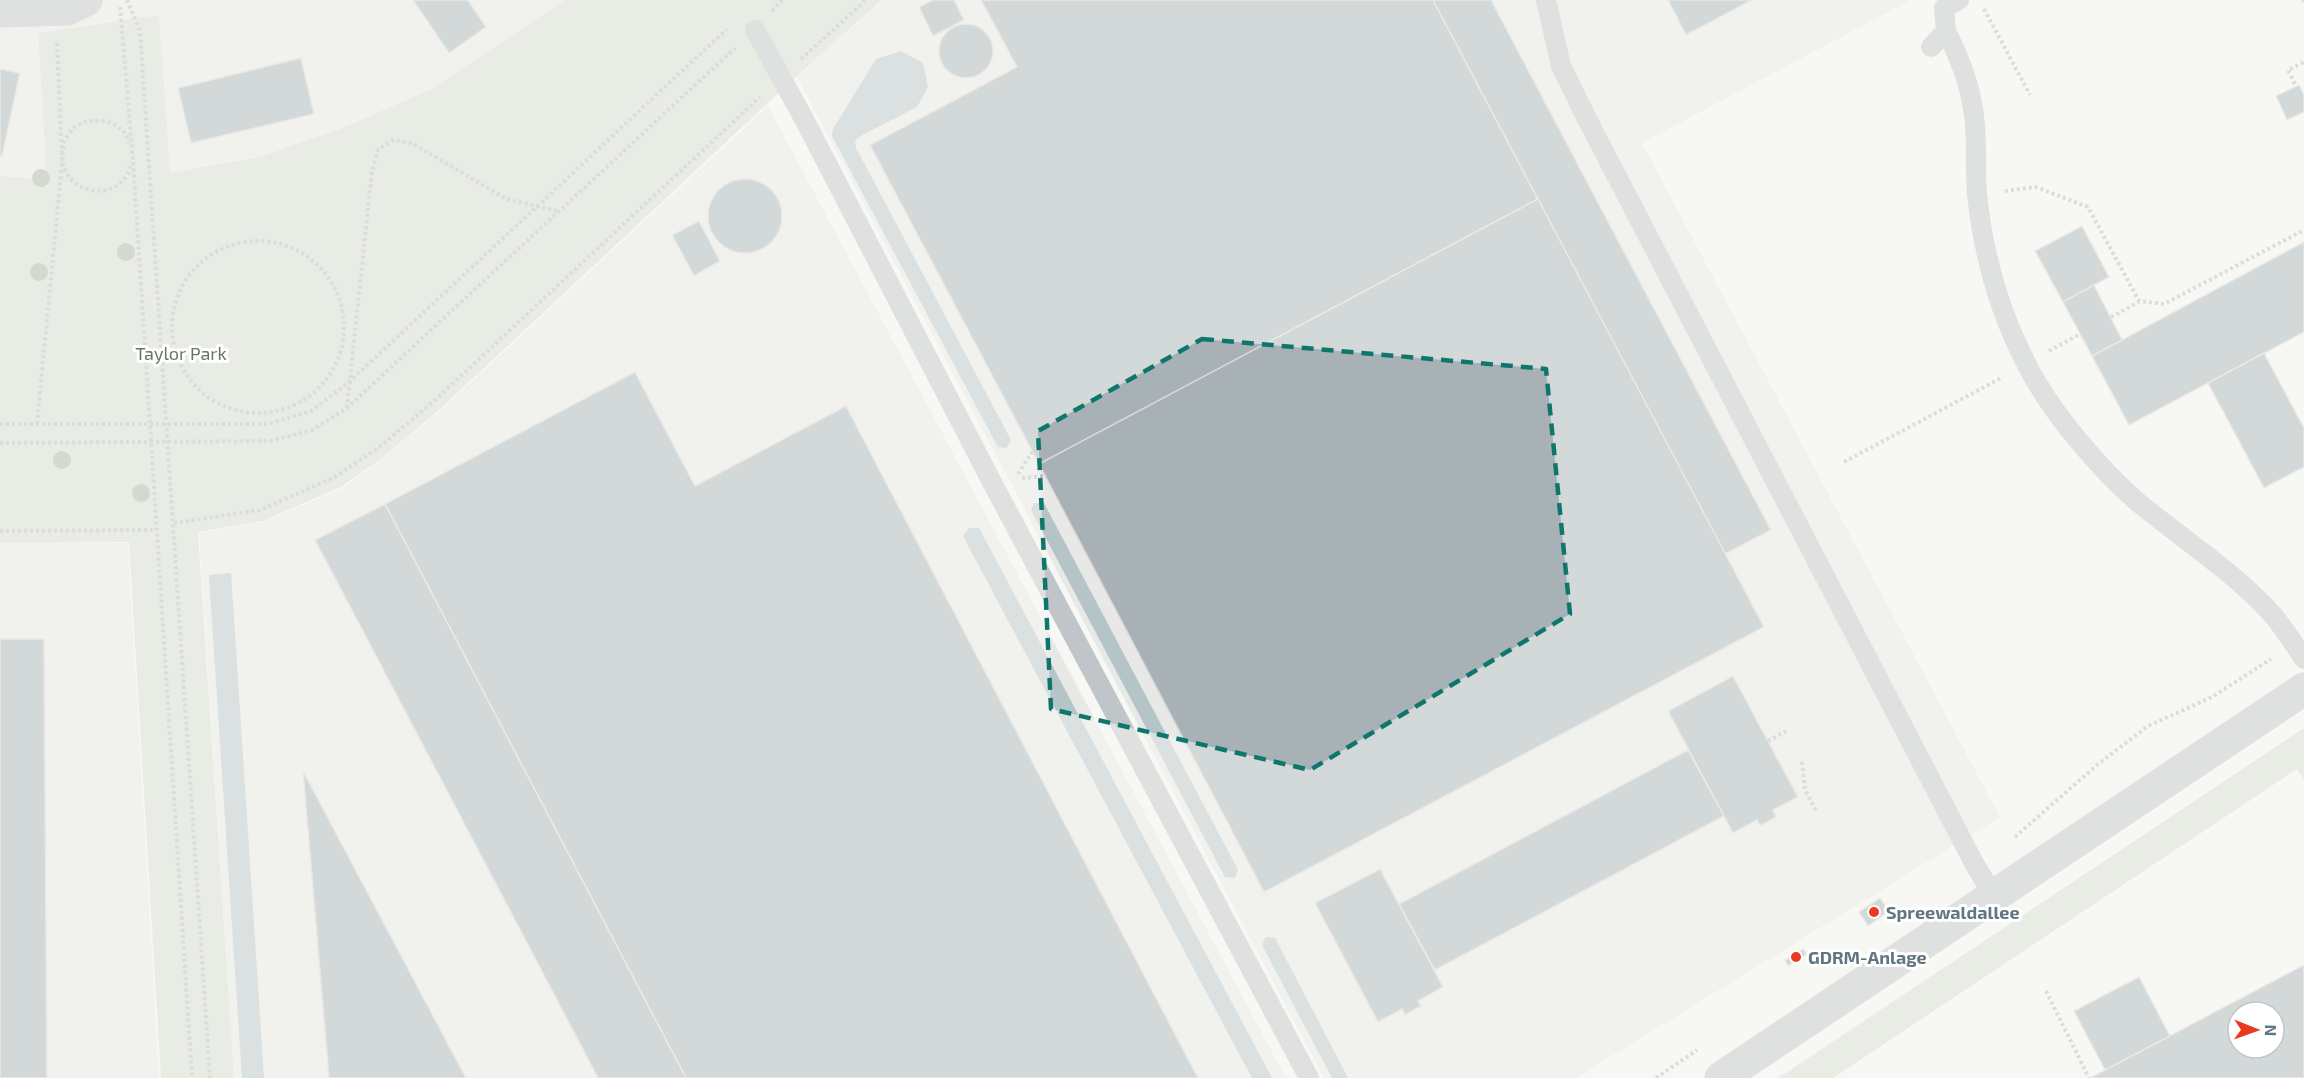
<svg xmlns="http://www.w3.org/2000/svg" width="2304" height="1078" viewBox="0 0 2304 1078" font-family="'Exo 2',sans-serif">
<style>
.built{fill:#e8e8e7}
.green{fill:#d7dcd3}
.water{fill:#b5c5c7}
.building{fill:#a7b1b6;stroke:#d9d8d6;stroke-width:1.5;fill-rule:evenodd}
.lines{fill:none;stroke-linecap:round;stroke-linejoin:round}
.path{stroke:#b9bdbf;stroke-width:4;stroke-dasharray:3 3;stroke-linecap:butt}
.service{stroke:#bfc5c8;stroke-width:20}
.minor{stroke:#bfc5c8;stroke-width:33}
.tree{fill:#a8b1a3}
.marked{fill:none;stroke:#0f766e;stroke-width:4.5;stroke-dasharray:12 8;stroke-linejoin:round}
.poi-dot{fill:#e93921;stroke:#fff;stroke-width:2}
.labels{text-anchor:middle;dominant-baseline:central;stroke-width:6;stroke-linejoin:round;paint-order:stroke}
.park-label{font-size:18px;fill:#677860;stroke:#fff}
.poi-label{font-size:18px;font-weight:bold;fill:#617680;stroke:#fff;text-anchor:start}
</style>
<rect width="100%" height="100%" fill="#f7f7f4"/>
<g class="built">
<polygon points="0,0 565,0 432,89 340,129 259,157 169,173 159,15 38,33 47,180 0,176"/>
<polygon points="883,0 1911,0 1642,143 2000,817 1576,1078 1324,1078 797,77"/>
<polygon points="768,106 1286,1078 234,1078 199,533 263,522 341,489 381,460 439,412"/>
<polygon points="0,543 128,543 159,1078 0,1078"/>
</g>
<g class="green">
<polygon points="565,0 882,0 796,77 438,411 381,459 339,488 263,521 198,532 234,1078 161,1078 129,542 0,543 0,176 47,180 38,33 159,15 170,173 259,157 340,129 432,89"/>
<polygon points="2304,728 2304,780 2297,769 1833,1078 1778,1078"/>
</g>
<g class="water">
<polygon points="901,51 923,63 928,87 917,107 862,135 855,141 856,148 1011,440 1006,448 998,447 832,136 833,129 876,59"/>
<polygon points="1034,503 1044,503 1238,870 1235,878 1225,877 1031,510"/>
<polygon points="969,528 979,528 1272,1078 1252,1078 963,536"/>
<polygon points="231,573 264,1078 242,1078 209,575"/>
<polygon points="1266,937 1275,938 1348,1078 1332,1078 1262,945"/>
</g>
<g class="building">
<polygon points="413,0 468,0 486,27 449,53"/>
<polygon points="933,0 954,0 964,20 933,36 919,7"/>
<polygon points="981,0 1433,0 1538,199 1039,464 870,145 1017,67"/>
<polygon points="1433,0 1491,0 1771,530 1725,554"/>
<polygon points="1668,0 1752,0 1686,35"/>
<circle cx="966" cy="51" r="27"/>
<polygon points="301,58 314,114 191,143 178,88"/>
<polygon points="0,69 20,73 2,156 0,156"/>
<polygon points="2299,85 2304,95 2304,112 2287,120 2276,96"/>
<circle cx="745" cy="216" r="37"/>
<polygon points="1538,199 1764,627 1264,892 1039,464"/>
<polygon points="699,221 720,261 694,276 672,235"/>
<polygon points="2082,226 2109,277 2063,302 2035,251"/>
<polygon points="2304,242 2304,332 2129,425 2092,356"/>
<polygon points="2094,285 2122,340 2092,356 2063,302"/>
<polygon points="2264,353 2304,428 2304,467 2264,488 2208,383"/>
<polygon points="635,372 695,486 846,406 1198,1078 686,1078 385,504"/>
<polygon points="385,504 686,1078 598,1078 315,540"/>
<polygon points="0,639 44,639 47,1078 0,1078"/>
<polygon points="1733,676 1798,797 1773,810 1776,817 1760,826 1757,820 1733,833 1668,711"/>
<polygon points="1688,750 1724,816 1435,970 1399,904"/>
<polygon points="303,771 466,1078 329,1078"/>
<polygon points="1380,869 1443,987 1418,1001 1421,1006 1405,1015 1402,1009 1378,1022 1315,903"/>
<polygon points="1880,898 1889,911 1868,926 1859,912"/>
<polygon points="1803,949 1807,954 1788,966 1785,960"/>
<path d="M2304,965V1078H2090L2105,1070ZM2238,1012H2274V1048H2238Z"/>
<polygon points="2139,977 2170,1036 2105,1070 2074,1011"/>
</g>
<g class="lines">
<g class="path">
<polyline points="127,0 140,31 210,1078"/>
<polyline points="2303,0 2304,2"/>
<polyline points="120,7 133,160 192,1078"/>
<polyline points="1984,9 2030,95"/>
<polyline points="772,11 782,0"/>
<path d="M57,43L62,161C64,166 66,174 70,178C84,195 115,196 127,175C129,171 130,166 132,162"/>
<polyline points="801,59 866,0"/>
<polyline points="2295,84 2288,70 2304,62"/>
<polyline points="2005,191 2036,187 2088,207 2139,301 2164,304 2304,230"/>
<circle cx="258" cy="327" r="86"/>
<polyline points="2111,317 2139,302"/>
<polyline points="2049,351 2080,334"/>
<polyline points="347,408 372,171 378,150 393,140 412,143 506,199 558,211"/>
<polyline points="0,424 268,424 311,411 348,383 727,29"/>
<path d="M37,424L64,142C67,137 71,130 76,126C94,115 125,121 129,143"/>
<polyline points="0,443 270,441 312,430 347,408 735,48"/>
<polyline points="1844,462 2003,377"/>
<polyline points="1018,474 1032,452"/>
<polyline points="1022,478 1045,476"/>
<polyline points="174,523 260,510 333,478 377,449 433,402 760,97"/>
<polyline points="0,531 156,530"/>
<polyline points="1768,741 1786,731"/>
<polyline points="1802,762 1805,790 1816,811"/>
<polyline points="2015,837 2097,765 2148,726 2212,697 2271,659"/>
<polyline points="2046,991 2089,1078"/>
<polyline points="1656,1078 1697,1050"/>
</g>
<g class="service">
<polyline points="1546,0 1561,66 1587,119 1975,865 1994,896"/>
<polyline points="755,30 804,119 995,488 1309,1078"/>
<path d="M1946,31C1961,60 1973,93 1975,126C1977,148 1975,171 1977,194C1983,252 1999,311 2026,363C2049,410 2100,470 2140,504C2184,540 2234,572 2272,614C2284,628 2294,644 2304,659"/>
<polyline points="1931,47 1946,31 1944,8 1959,0"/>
</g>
<g class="minor">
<polyline points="0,11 67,9 86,0"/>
<polyline points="1721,1078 2304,689"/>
</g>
</g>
<g class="tree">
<circle cx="41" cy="178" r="9"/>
<circle cx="126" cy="252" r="9"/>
<circle cx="39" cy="272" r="9"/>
<circle cx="62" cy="460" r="9"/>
<circle cx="141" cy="493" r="9"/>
</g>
<path d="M0 0H2304V1078H0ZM1202,339L1546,369L1570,614L1310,770L1051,709L1038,431Z" fill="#f7f7f4" fill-opacity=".55" fill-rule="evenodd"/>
<path class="marked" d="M1202,339L1546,369L1570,614L1310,770L1051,709L1038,431Z"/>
<g class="poi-dot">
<circle cx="1874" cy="912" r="6"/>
<circle cx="1796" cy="957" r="6"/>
</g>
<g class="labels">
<g class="park-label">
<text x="181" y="353">Taylor Park</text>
</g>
<g class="poi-label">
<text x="1886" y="912">Spreewaldallee</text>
<text x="1808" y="957">GDRM-Anlage</text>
</g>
</g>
<g transform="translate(2256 1030) rotate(91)"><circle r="28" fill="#ffffff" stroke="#c0c8cc" stroke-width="1.5"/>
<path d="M0-4.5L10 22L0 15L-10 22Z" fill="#e93921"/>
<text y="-9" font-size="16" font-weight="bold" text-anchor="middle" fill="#617680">N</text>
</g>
</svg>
